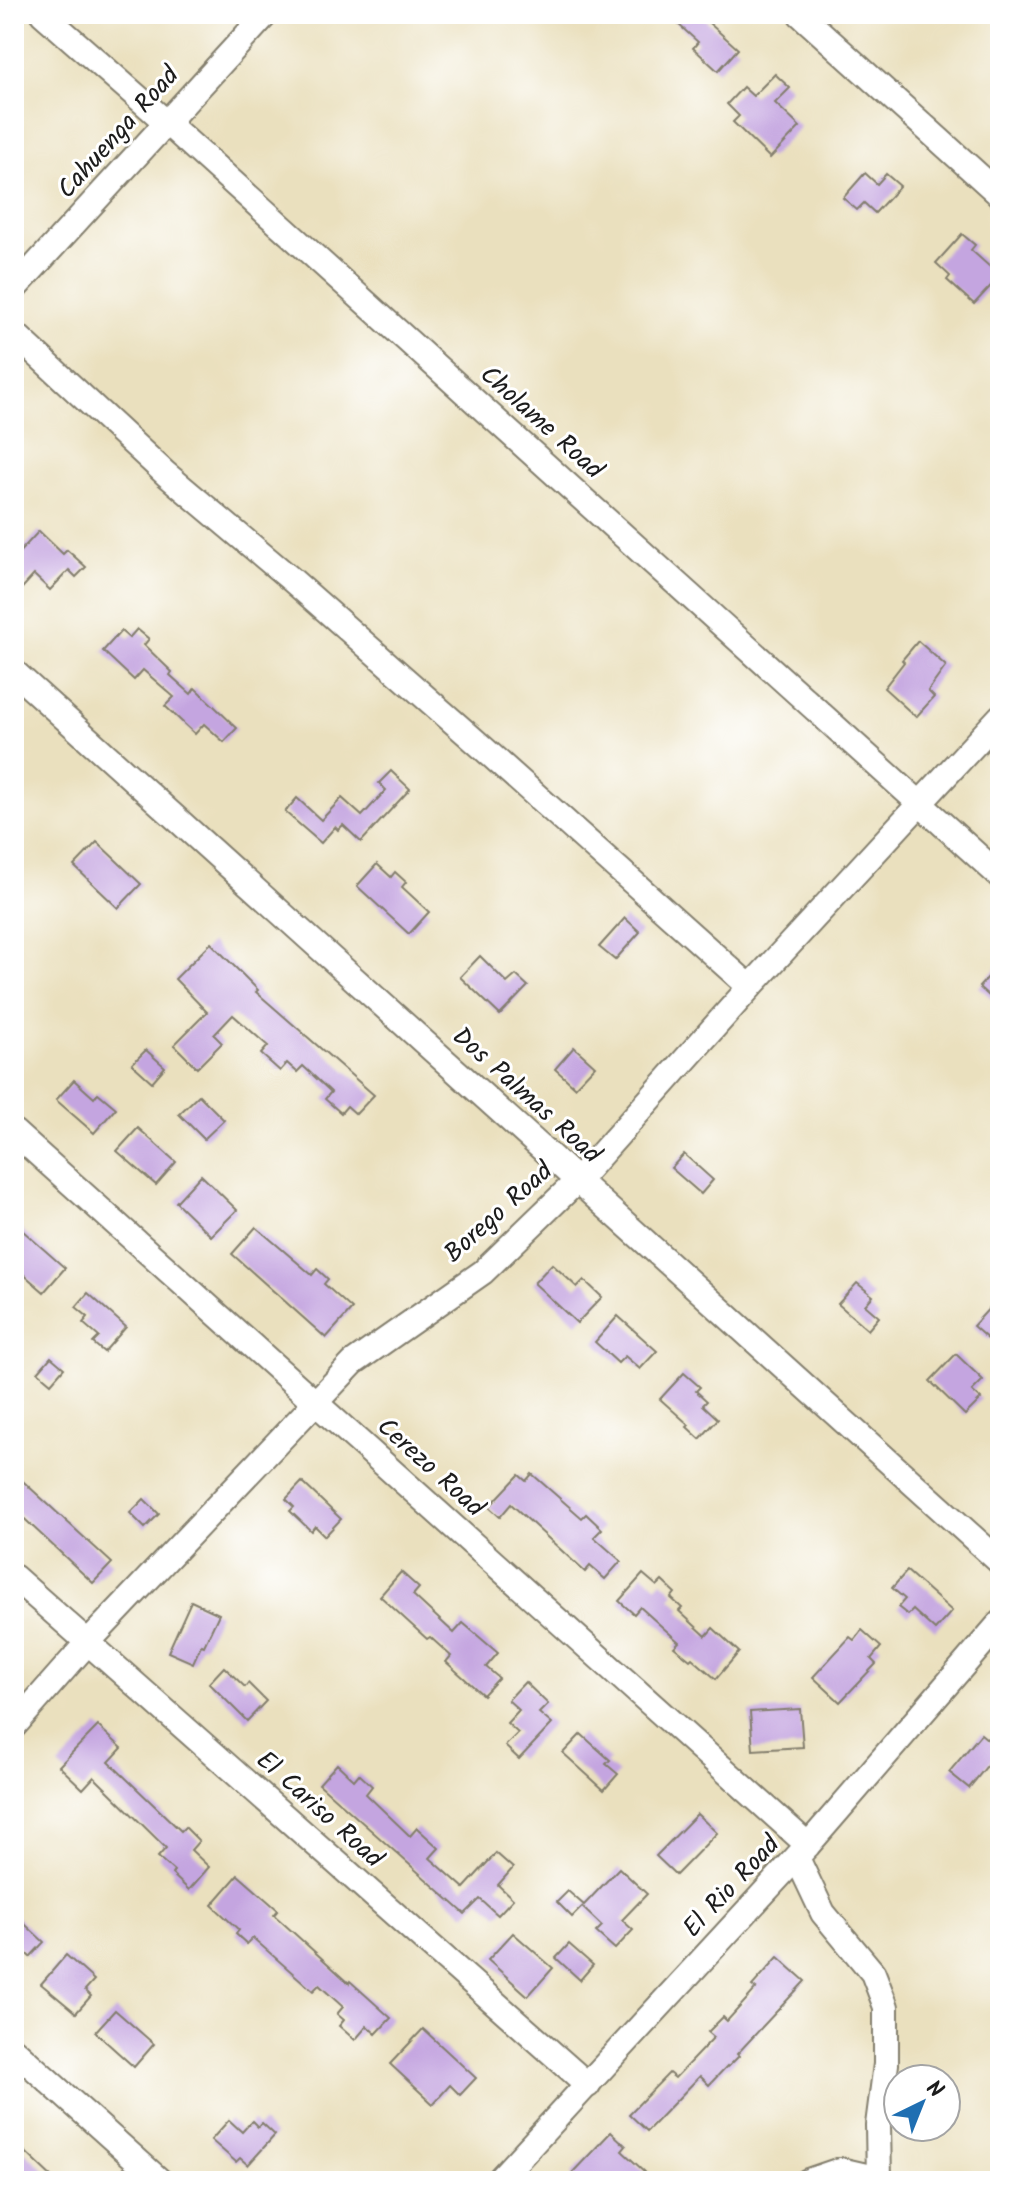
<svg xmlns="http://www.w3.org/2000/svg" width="1014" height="2195" viewBox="0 0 1014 2195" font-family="Kalam,sans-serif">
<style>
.building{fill:#c4a5e0}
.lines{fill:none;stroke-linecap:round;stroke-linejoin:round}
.minor-casing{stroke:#837e6d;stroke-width:28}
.minor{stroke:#fff;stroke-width:24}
.labels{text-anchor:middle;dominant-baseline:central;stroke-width:6;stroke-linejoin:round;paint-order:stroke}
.street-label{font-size:26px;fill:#1c1c1c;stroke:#fff}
</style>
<rect width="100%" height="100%" fill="#fff"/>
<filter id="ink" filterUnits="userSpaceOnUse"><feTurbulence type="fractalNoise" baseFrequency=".0125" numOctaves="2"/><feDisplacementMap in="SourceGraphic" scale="16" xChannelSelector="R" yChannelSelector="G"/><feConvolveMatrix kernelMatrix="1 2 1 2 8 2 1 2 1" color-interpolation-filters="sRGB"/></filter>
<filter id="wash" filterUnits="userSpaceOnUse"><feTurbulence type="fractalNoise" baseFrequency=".006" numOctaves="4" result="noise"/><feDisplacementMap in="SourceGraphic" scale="32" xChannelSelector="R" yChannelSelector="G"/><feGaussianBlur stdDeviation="1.8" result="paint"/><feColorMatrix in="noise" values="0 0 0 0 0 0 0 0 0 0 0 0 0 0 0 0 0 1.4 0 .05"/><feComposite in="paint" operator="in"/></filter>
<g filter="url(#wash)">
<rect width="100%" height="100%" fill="#eae0be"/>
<g id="blocks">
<g class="building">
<polygon points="667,14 699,14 738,49 718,71 693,48 698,42"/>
<polygon points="775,74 790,88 775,103 800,127 770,158 733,122 739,116 727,104 743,87 753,96"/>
<polygon points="865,173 877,184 886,174 900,186 875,213 864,203 857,210 843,198"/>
<polygon points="962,234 975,245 971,250 1000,276 974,304 947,280 950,276 936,263"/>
<polygon points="39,531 63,554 67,550 86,567 76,577 69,570 50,590 34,575 14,597 14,558"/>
<polygon points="137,629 149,639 144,645 172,672 170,675 191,694 195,688 237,728 224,742 204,724 195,734 165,706 174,697 143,670 134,680 103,651 121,631 129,638"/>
<polygon points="918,641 946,666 928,691 934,697 916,717 884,688 904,662 902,660"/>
<polygon points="391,771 410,789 361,842 343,825 338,830 335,827 321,843 285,812 297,798 321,820 342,798 362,816 386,790 379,783"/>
<polygon points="97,842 141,884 118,908 74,866"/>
<polygon points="377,864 391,877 395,872 406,882 402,887 429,912 409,934 357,886"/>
<polygon points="625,918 640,932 615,960 599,947"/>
<polygon points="211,943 258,990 256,992 374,1095 356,1114 347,1106 341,1113 325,1099 331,1092 303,1066 297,1072 287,1063 280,1071 261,1054 268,1046 233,1015 214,1035 222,1043 197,1068 174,1045 207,1012 175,979"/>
<polygon points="480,956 507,983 516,975 528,986 500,1015 460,977"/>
<polygon points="1000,964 1000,1006 979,987"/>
<polygon points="574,1047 595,1066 575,1087 555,1069"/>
<polygon points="146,1050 165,1067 152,1082 132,1064"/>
<polygon points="74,1080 94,1098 98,1093 116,1108 94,1133 56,1100"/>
<polygon points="199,1095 224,1120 204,1139 179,1114"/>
<polygon points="138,1128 176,1162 156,1185 117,1151"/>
<polygon points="684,1154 713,1180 701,1194 671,1168"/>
<polygon points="201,1175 237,1210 211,1236 176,1202"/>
<polygon points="14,1223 65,1268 44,1292 14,1266"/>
<polygon points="256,1227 312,1275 317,1269 328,1279 324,1284 352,1309 326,1338 232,1254"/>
<polygon points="552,1264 577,1287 584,1280 602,1297 577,1323 534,1283"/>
<polygon points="857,1283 873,1296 865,1305 879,1317 868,1330 838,1304"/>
<polygon points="88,1293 126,1327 104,1352 93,1343 99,1337 83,1323 88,1317 76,1307"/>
<polygon points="993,1304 1000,1311 1000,1328 989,1340 973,1326"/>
<polygon points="618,1316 657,1351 640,1369 625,1356 618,1363 595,1342"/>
<polygon points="956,1354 983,1380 972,1391 981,1399 965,1415 930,1381"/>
<polygon points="51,1357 64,1368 51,1383 38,1372"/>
<polygon points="684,1373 700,1387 696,1391 707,1401 703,1405 718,1419 700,1439 687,1427 689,1425 660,1399"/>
<polygon points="14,1473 112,1563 93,1583 14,1509"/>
<polygon points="532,1474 582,1518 586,1514 602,1529 594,1537 621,1561 605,1579 590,1566 585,1572 511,1504 500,1517 489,1507 519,1475 526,1481"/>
<polygon points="302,1482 341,1519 325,1536 315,1526 311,1531 290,1511 294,1507 286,1499"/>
<polygon points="144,1499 159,1514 145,1528 130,1513"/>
<polygon points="907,1571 952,1611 935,1630 913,1610 908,1615 898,1607 905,1599 892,1588"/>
<polygon points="401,1572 419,1588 413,1595 454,1633 463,1623 498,1653 486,1667 499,1678 483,1695 446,1662 451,1656 430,1637 427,1639 380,1596"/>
<polygon points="643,1574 657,1586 662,1581 675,1593 671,1598 682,1608 679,1611 706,1636 713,1628 739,1652 716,1679 692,1658 690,1660 674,1647 679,1642 640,1607 634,1614 619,1601"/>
<polygon points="191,1601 219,1614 204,1646 201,1645 193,1663 168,1652"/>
<polygon points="862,1630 881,1647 871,1659 876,1664 840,1702 813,1677 850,1637 854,1640"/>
<polygon points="224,1667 245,1687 248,1683 266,1701 247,1721 209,1683"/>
<polygon points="525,1682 548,1704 539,1713 552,1724 519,1759 505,1746 518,1733 507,1723 519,1710 508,1700"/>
<polygon points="800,1709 803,1747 753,1750 750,1712"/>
<polygon points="98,1726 122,1748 109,1762 181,1831 185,1827 199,1841 191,1850 209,1867 189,1890 172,1874 174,1871 158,1857 166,1848 94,1777 83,1789 59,1766"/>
<polygon points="581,1734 610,1760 606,1764 618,1774 604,1790 563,1753"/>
<polygon points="981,1734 1000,1750 969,1788 949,1772"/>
<polygon points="337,1764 354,1780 359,1774 372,1786 366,1794 410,1836 417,1828 439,1848 430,1858 464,1888 496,1853 513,1868 498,1885 513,1899 498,1915 480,1899 465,1914 319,1784"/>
<polygon points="697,1814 717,1833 676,1875 656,1856"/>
<polygon points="619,1868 647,1894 622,1920 633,1930 615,1949 596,1932 602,1926 582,1907 583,1906 572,1917 557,1902 568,1891 584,1905"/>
<polygon points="238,1875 278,1910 274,1915 349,1983 350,1981 391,2018 376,2034 367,2026 355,2040 339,2026 344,2020 337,2014 343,2007 319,1985 313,1991 253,1938 247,1944 236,1934 239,1930 212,1905"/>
<polygon points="14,1914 44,1942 30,1957 14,1942"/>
<polygon points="513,1933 553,1968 528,1996 488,1960"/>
<polygon points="569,1944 593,1965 580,1980 556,1958"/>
<polygon points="66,1955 94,1980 85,1990 91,1996 76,2013 41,1984"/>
<polygon points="778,1957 805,1981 737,2054 739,2056 728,2067 727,2066 709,2085 700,2076 647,2131 629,2114 669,2073 675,2078 714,2037 708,2032 723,2017 727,2021 756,1989 752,1986"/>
<polygon points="115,2010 154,2044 134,2067 95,2032"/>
<polygon points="423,2029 476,2078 460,2095 450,2085 433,2104 390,2064"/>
<polygon points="229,2120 242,2132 252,2121 258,2127 262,2123 275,2135 248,2165 240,2158 236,2162 211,2140"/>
<polygon points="611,2132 626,2146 622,2151 645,2172 636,2181 579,2181 571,2174"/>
<polygon points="14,2141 56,2181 23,2181 14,2172"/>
</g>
</g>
</g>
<g filter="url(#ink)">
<use href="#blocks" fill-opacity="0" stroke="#837e6d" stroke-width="2"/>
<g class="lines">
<defs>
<g id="minor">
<polyline points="43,14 167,123 1000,876"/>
<polyline points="800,14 1000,195"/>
<polyline points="14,289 266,14"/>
<polyline points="14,333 166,474 292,580 483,748 750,987"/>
<polyline points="14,672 1000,1562"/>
<polyline points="14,1132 808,1845"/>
<polyline points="14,1577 588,2085"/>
<polyline points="14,1726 88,1642 353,1363 483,1272 578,1180 750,987 1000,717"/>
<polyline points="797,1858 823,1913 873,1973 886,2007 886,2064 878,2125 879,2179 840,2170 808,2181"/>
<polyline points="14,2050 160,2181"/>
<polyline points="498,2181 808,1845 1000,1623"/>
</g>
</defs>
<use href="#minor" class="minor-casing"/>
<use href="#minor" class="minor"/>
</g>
</g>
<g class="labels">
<g class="street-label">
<text transform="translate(119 133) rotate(-48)">Cahuenga Road</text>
<text transform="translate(541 423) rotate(42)">Cholame Road</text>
<text transform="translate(526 1096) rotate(42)">Dos Palmas Road</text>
<text transform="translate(499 1213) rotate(-42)">Borego Road</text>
<text transform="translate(430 1468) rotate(42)">Cerezo Road</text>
<text transform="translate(319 1810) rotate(42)">El Cariso Road</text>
<text transform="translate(732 1887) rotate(-47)">El Rio Road</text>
</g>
</g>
<rect width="1014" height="2195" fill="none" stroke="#fff" stroke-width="48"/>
<g transform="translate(922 2103) rotate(43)"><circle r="38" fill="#ffffff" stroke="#a4a4a4" stroke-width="2"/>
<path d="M0-6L14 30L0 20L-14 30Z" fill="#1f6fb2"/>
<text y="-12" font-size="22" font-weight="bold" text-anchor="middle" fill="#1c1c1c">N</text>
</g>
</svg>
